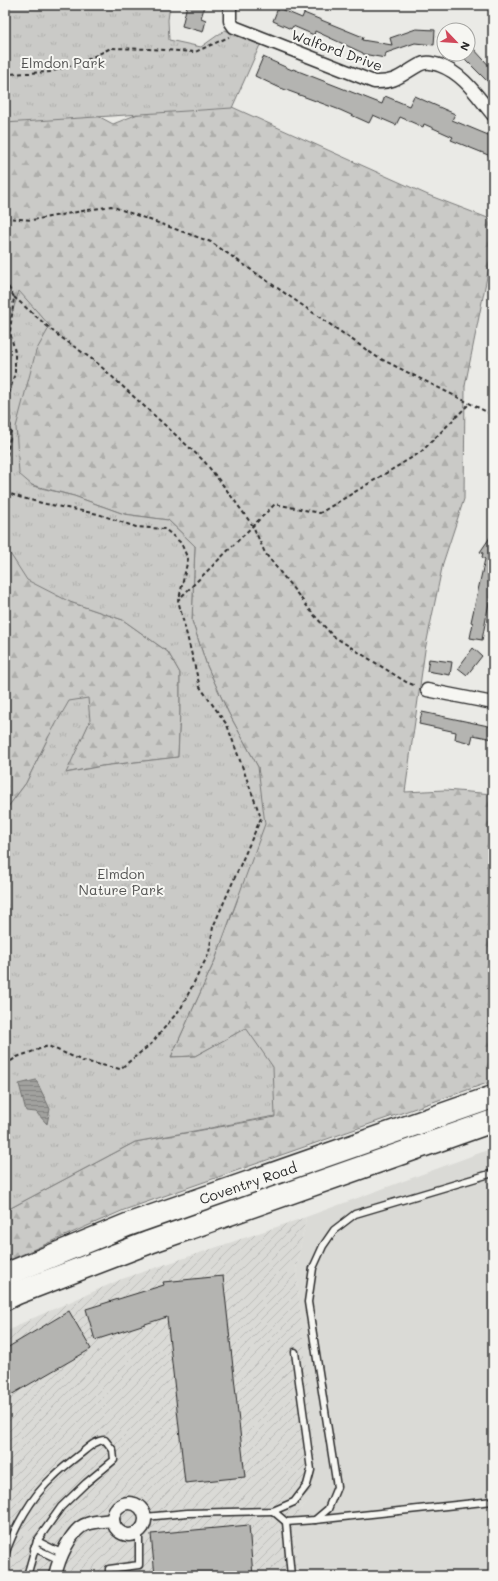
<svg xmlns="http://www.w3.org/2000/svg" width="498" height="1581" viewBox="0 0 498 1581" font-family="Mali,sans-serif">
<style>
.built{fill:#dadad6}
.industrial{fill:url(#industrial-furrows)}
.forest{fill:url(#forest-firs);stroke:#7a7a79}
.park{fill:url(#park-tufts);stroke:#7a7a79}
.water{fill:url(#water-rules);stroke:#727270}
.building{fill:#b4b4b1;stroke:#2b2b2b}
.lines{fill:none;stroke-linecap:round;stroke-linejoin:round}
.lane-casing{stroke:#2b2b2b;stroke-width:9}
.street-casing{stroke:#2b2b2b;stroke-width:15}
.highway-casing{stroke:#2b2b2b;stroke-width:25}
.path{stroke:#2b2b2b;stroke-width:2;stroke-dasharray:4 3;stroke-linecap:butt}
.lane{stroke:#f6f6f2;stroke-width:6}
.street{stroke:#f6f6f2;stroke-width:12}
.highway{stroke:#f6f6f2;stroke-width:22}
.labels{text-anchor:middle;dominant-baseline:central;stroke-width:4;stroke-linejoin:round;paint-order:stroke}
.street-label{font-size:14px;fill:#2b2b2b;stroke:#f6f6f2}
.park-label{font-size:14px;fill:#535352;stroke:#f6f6f2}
</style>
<defs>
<pattern id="industrial-furrows" width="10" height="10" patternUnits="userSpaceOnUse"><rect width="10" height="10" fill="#dadad6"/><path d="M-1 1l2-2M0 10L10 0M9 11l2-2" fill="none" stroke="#bbbbb8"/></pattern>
<pattern id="forest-firs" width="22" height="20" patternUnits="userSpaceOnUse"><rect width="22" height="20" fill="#cacac7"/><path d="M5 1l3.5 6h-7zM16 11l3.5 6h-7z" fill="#aeaeab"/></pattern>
<pattern id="park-tufts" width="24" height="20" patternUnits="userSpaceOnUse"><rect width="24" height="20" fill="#cacac7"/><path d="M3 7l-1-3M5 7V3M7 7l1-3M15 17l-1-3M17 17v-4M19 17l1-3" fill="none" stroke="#aeaeab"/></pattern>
<pattern id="water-rules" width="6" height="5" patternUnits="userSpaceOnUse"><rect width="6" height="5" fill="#a1a19e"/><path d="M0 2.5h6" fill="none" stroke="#838381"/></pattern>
</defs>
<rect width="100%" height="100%" fill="#eaeae6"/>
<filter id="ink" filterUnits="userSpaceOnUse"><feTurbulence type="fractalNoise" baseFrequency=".025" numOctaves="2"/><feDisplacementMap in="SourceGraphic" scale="8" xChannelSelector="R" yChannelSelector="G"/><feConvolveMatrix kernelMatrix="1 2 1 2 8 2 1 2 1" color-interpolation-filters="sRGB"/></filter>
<g filter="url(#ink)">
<polygon class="built" points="493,1148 493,1576 298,1576 293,1525 298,1521 298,1512 309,1499 303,1345 296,1269 306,1217"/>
<polygon class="industrial" points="306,1217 296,1269 316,1466 309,1499 298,1512 298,1521 293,1525 298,1576 5,1576 5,1333 22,1323 122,1279"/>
<g class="forest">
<polygon points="5,91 62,97 113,124 168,102 232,107 428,195 493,220 493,247 465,386 464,499 443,563 425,650 405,792 445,790 493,794 493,1081 124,1210 5,1262 5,1211 135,1142 275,1117 246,1029 195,1056 171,1057 215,960 237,901 258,767 228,712 207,666 192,621 195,546 168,520 124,514 74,496 5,478"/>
<polygon points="5,528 9,552 70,602 123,620 168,652 180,673 180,712 178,757 102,766 65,773 90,721 49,736 26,783 5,811"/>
</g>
<g class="park">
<polygon points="5,5 170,5 168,20 169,40 201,47 225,30 260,45 232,108 5,123"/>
<polygon points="19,291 50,326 36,351 16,427 19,474 33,486 74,496 124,514 168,520 195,546 192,621 207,666 228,712 258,767 265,824 215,960 171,1057 195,1056 246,1028 273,1067 275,1116 135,1142 5,1211 5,811 26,783 49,736 69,701 88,698 90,721 66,773 102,766 178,757 180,712 180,673 168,652 123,620 70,602 27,580 9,552 5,528 5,335"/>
</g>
<polygon class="water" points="36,1080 50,1109 47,1124 36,1112 26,1111 19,1084"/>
<g class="building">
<polygon points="187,5 205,5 201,18 206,20 203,32 182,26"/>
<polygon points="278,8 302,18 304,13 363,37 362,40 392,45 390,38 416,29 435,30 434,45 415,43 386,53 385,58 363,54 363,53 315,31 314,35 293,26 291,29 273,21"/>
<polygon points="473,48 493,70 493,87 463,57 468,54"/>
<polygon points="263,57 292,70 293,69 382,104 385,96 409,106 414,96 455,114 452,120 493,137 493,157 451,140 453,137 424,124 423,127 400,117 396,125 373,115 369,123 340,110 278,87 255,76"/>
<polygon points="493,533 493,581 482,640 470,638 473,623 471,622 485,559 482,557 483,553 480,552"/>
<polygon points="473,648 482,656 467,675 458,668"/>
<polygon points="429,659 452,662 450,675 427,671"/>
<polygon points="422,712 493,727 493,739 473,735 471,743 455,739 456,732 419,724"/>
<polygon points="223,1276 245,1477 185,1483 167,1317 95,1340 86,1309 164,1285 163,1282"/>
<polygon points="69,1311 91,1349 9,1396 5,1389 5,1349"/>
<polygon points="249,1525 253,1576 155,1576 151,1534"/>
</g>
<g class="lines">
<defs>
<g id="lane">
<polyline points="273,1511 286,1522 315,1520 328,1509 337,1487 308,1302 313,1268 323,1246 334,1230 355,1214 493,1173"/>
<polyline points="145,1517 187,1513 273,1511 294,1502 307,1485 311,1470 295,1352"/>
<polyline points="315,1520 493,1501"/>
<polyline points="286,1522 291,1576"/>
<polyline points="37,1541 63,1554"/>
<polyline points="34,1548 60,1560"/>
<path d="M5,1555C14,1528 32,1496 53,1477C61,1469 70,1462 79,1455C87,1449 95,1440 105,1440L113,1450L114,1460L86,1483L61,1507L37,1541L27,1576"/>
<polyline points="109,1576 109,1569 139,1565 139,1532"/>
</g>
<g id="street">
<path d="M230,5V21L234,27L374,82C396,83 401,75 419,65C426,61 432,63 439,65C464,74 477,96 493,115"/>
<polyline points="427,690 493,703"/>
<circle cx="129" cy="1519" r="16"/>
<path d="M55,1576C58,1561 71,1528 87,1524C95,1521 105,1521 113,1520"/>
</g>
<g id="highway">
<polyline points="5,1275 127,1225 493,1097"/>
<polyline points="5,1299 17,1293 150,1242 493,1121"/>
</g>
</defs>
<use href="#lane" class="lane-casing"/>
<use href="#street" class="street-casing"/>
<use href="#highway" class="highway-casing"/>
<g class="path">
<polyline points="5,74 50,72 82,62 111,48 149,49 195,52 229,37"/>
<polyline points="5,218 32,220 111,206 211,242 377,357 493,415"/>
<polyline points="5,281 14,297 10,332 15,352 15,372 8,399 11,431 5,469"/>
<polyline points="14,297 55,333 96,362 204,461 226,489 253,526 265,553 314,615 333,636 406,682 416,686"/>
<polyline points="5,491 8,493 19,497 46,504 98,514 136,527 165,529 181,543 188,559 179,599"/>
<polyline points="5,1065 17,1057 48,1046 83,1061 120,1069 151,1044 181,1008 209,953 213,927 261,818 227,725 200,687 178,600 275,504 320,513 421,452 469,404"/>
</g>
<use href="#lane" class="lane"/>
<use href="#street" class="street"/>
<use href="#highway" class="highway"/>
</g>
</g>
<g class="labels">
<g class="street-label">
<text transform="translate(337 50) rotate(20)">Walford Drive</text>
<text transform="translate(248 1183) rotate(-19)">Coventry Road</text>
</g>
<g class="park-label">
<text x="63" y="62">Elmdon Park</text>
<text x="121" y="873">Elmdon<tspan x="121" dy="16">Nature Park</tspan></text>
</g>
</g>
<rect width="498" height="1581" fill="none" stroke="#f6f6f2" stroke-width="20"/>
<rect x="10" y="10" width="478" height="1561" fill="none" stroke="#2b2b2b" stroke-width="1.5" filter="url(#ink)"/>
<g transform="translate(456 42) rotate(115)"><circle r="19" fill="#f6f6f2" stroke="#a5a5a2"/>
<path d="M0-3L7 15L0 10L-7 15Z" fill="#d1495b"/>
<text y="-6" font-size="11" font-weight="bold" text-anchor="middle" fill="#2b2b2b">N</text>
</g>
</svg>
